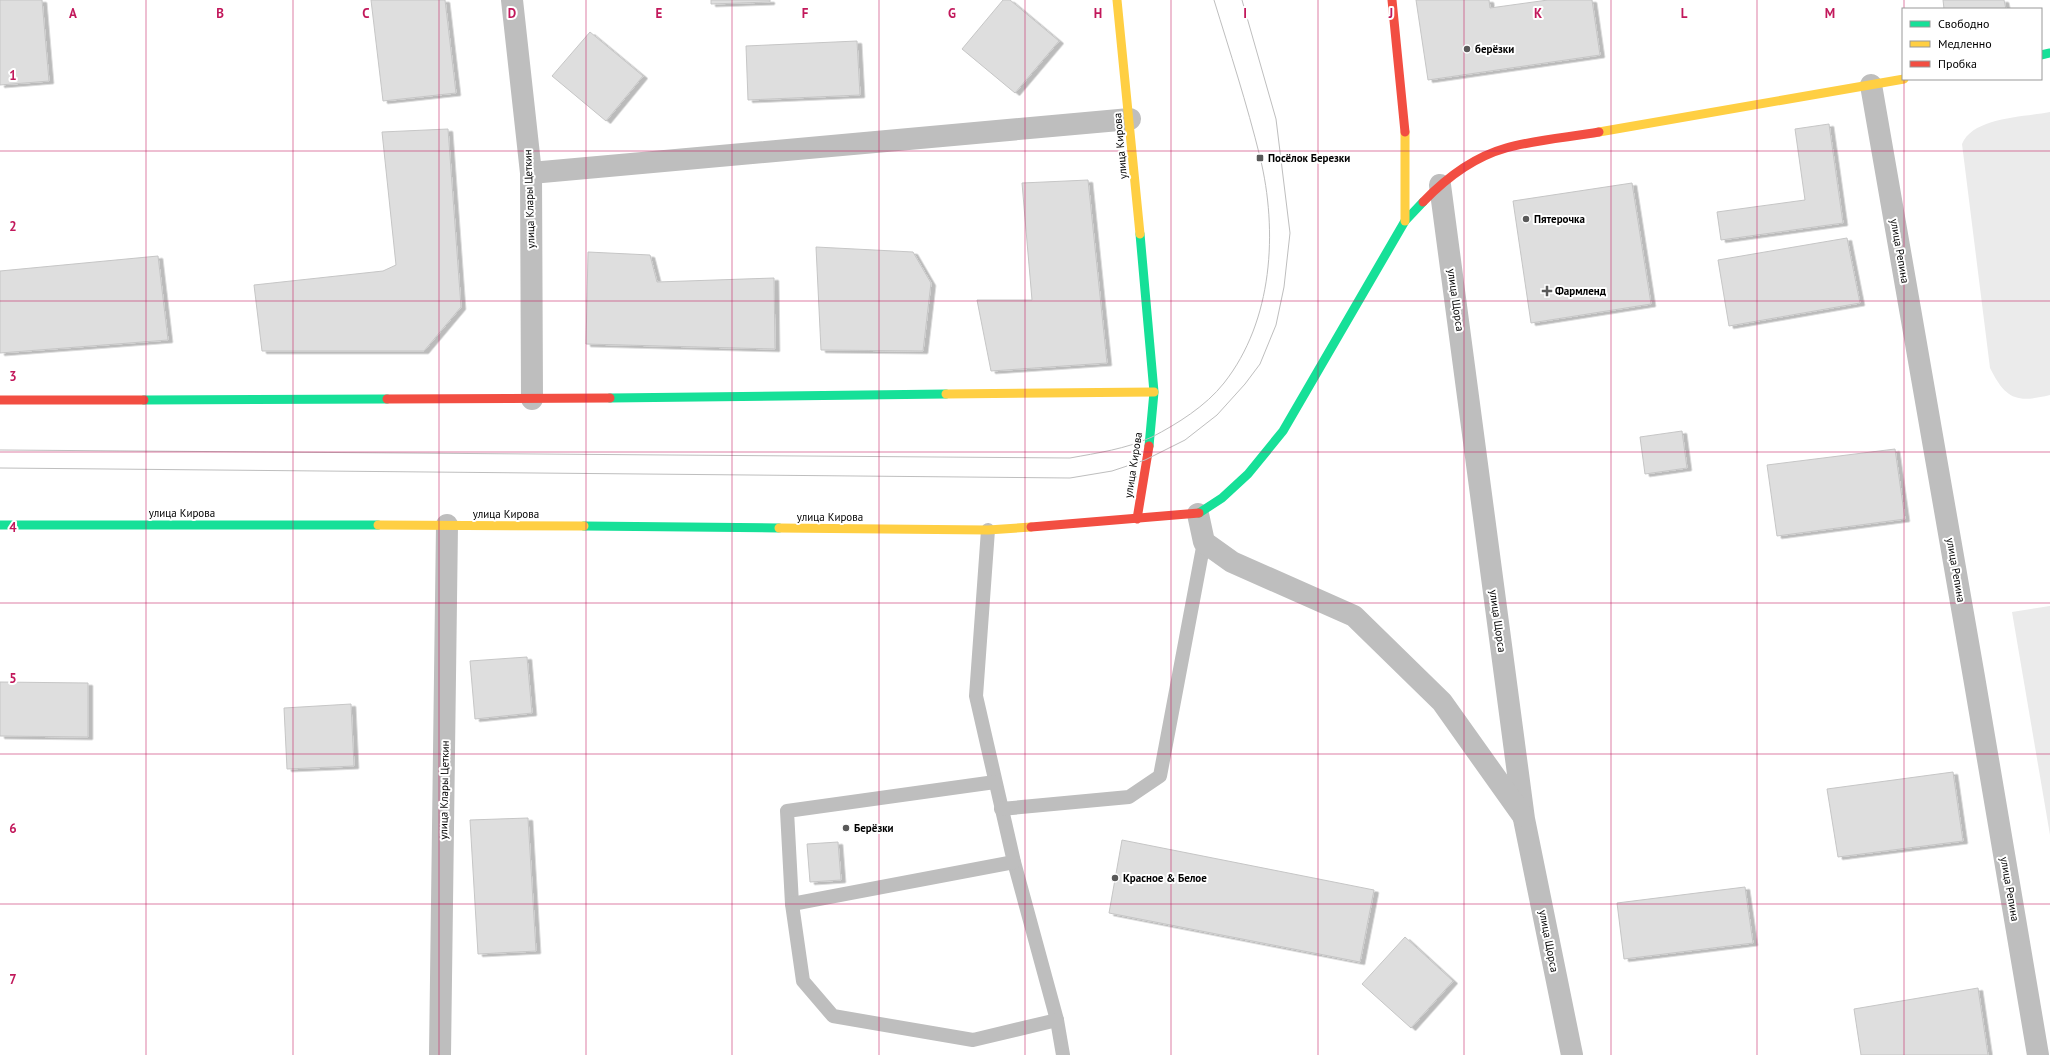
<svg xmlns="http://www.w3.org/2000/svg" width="2050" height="1055" viewBox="0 0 2050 1055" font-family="'PT Sans',sans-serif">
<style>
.green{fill:#ebebeb}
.building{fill:#dedede;stroke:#c6c6c6;filter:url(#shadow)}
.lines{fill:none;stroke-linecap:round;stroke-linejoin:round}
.lane{stroke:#bebebe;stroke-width:14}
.street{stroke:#bebebe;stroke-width:22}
.fast{stroke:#16e098;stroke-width:9}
.slow{stroke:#ffcf43;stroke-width:9}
.jam{stroke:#f24e42;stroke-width:9}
.tram{stroke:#bebebe;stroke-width:1}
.grid{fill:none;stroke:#c2185b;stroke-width:1;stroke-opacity:0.55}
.poi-dot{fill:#595959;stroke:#fff;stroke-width:1.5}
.labels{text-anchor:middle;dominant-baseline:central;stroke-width:4;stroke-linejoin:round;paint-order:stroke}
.poi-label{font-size:11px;font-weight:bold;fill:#000;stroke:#fff;text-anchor:start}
.street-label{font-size:11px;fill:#000;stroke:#fff}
.grid-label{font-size:13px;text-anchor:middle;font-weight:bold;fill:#c2185b;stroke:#fff;stroke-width:4;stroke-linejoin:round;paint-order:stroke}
</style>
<defs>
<filter id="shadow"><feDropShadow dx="4.5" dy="2.5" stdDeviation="0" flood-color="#0004"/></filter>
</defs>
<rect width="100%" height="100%" fill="#fff"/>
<g class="green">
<path d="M2050,112V395C2017,403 2006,400 1990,368L1962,144C1973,117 2024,117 2050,112Z"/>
<polygon points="2050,606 2050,835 2012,612"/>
</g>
<g class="building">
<polygon points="0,0 42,0 49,81 0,85"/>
<polygon points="371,0 445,0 456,93 383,101"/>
<polygon points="711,0 770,0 770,2 711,4"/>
<polygon points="1003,0 1010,0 1059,41 1015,93 962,49"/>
<polygon points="1416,0 1489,0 1490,8 1548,0 1592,0 1600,55 1428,80"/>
<polygon points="1943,0 2004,0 2006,9 1944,9"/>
<polygon points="590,32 643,76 606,121 552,76"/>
<polygon points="857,41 860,95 748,100 746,46"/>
<polygon points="1829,124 1843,223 1721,240 1717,212 1805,200 1795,129"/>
<polygon points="448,129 461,307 424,351 262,351 254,285 383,271 396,265 382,132"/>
<polygon points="1088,180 1107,363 991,371 977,300 1032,300 1022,183"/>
<polygon points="1632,183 1651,304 1531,323 1513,201"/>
<polygon points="1847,238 1860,303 1729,326 1718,260"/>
<polygon points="816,247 913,252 931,283 923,351 821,350"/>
<polygon points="588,252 650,255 657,282 774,278 775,349 586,344"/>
<polygon points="158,256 168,340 0,353 0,271"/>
<polygon points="1682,431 1687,468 1645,474 1640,437"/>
<polygon points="1895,449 1905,519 1777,536 1767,465"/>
<polygon points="527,657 532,713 475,719 470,661"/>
<polygon points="0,682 88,683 88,737 0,736"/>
<polygon points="351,704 354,766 287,769 284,708"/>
<polygon points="1953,772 1963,841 1838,857 1827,789"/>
<polygon points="528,818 536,951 478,954 470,820"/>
<polygon points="1122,840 1374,890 1360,962 1109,913"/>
<polygon points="838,842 841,880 810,882 807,844"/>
<polygon points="1745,887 1753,943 1624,959 1617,903"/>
<polygon points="1405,937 1453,981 1411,1028 1362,984"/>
<polygon points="1978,988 1988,1055 1861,1055 1854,1009"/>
</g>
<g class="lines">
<g class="lane">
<polyline points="988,530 976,696 1014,862 1057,1020 1063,1055"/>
<polyline points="995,782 787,811 792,904 803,981 833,1016 973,1040 1057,1020"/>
<polyline points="1001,809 1129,797 1160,776 1204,542"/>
<polyline points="792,904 1014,862"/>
</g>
<g class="street">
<polyline points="512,0 531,173 532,399"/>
<polyline points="1871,85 1974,677 2038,1055"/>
<polyline points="531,173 1130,119"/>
<polyline points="1440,185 1524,819 1572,1055"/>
<polyline points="1198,514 1204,542 1232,562 1354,616 1442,702 1523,816"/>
<polyline points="440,1055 447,525"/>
</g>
<g class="fast">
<polyline points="2041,55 2050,53"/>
<polyline points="1140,234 1154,392 1149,446"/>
<polyline points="610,398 946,394"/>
<polyline points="144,400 387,399"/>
<polyline points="1199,513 1222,498 1248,474 1283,431 1405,221 1423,202"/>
<polyline points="0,525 378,525"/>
<polyline points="584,526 779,528"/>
</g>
<g class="slow">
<polyline points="1117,0 1140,234"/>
<polyline points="1405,132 1405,221"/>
<polyline points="1599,132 1904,79"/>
<polyline points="946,394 1154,392"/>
<polyline points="378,525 584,526"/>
<polyline points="779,528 988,530 1031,527"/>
</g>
<g class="jam">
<polyline points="1392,0 1405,132"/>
<path d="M1423,202C1446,178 1474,157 1506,148C1534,140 1571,137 1599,132"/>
<polyline points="387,399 610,398"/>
<polyline points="0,400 144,400"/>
<polyline points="1137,519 1149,446"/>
<polyline points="1031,527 1199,513"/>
</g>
<g class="tram">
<path d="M0,450L1070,458C1097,453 1126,449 1152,437C1177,424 1206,406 1224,383C1273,321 1278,231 1260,157C1247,104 1230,52 1214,0"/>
<polyline points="0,468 1070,478 1112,471 1145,460 1185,440 1217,415 1245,384 1260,364 1276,325 1284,287 1290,233 1276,119 1242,0"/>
</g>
</g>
<path class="grid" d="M146,0V1055M293,0V1055M439,0V1055M586,0V1055M732,0V1055M879,0V1055M1025,0V1055M1171,0V1055M1318,0V1055M1464,0V1055M1611,0V1055M1757,0V1055M1904,0V9M1904,79V1055M0,151H2050M0,301H2050M0,452H2050M0,603H2050M0,754H2050M0,904H2050"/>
<g class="poi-dot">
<circle cx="1467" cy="49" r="4"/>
<rect x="1256" y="154" width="8" height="8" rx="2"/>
<circle cx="1526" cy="219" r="4"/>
<path d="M1545 285h4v4h4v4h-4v4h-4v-4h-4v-4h4z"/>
<circle cx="846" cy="828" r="4"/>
<circle cx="1115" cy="878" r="4"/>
</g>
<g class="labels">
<g class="poi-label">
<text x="1475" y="49">берёзки</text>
<text x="1268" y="158">Посёлок Березки</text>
<text x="1534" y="219">Пятерочка</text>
<text x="1555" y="291">Фармленд</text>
<text x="854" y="828">Берёзки</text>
<text x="1123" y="878">Красное &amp; Белое</text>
</g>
<g class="street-label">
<text transform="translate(1120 146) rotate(-95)">улица Кирова</text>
<text transform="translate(529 199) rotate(-92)">улица Клары Цеткин</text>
<text transform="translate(1900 251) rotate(80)">улица Репина</text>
<text transform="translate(1456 300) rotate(82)">улица Щорса</text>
<text transform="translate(1133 465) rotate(-81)">улица Кирова</text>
<text x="182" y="513">улица Кирова</text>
<text x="506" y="514">улица Кирова</text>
<text x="830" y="517">улица Кирова</text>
<text transform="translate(1956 570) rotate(80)">улица Репина</text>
<text transform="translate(1498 621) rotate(82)">улица Щорса</text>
<text transform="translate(444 790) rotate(-89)">улица Клары Цеткин</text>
<text transform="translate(2010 889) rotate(80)">улица Репина</text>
<text transform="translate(1549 941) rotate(79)">улица Щорса</text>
</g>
</g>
<g class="grid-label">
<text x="73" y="18">A</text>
<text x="220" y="18">B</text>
<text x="366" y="18">C</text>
<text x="512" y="18">D</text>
<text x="659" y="18">E</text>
<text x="805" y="18">F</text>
<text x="952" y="18">G</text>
<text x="1098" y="18">H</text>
<text x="1245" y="18">I</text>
<text x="1391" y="18">J</text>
<text x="1538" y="18">K</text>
<text x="1684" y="18">L</text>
<text x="1830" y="18">M</text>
<text x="13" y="80">1</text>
<text x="13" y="231">2</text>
<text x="13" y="381">3</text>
<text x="13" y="532">4</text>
<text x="13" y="683">5</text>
<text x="13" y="833">6</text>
<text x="13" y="984">7</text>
</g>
<rect x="1902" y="8" width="140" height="72" fill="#ffffff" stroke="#999999"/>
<rect x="1910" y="21" width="20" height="6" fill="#16e098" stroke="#999999"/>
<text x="1938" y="28" font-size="12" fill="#000000">Свободно</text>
<rect x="1910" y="41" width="20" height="6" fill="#ffcf43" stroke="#999999"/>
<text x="1938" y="48" font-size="12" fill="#000000">Медленно</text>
<rect x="1910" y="61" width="20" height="6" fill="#f24e42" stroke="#999999"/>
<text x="1938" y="68" font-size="12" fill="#000000">Пробка</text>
</svg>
